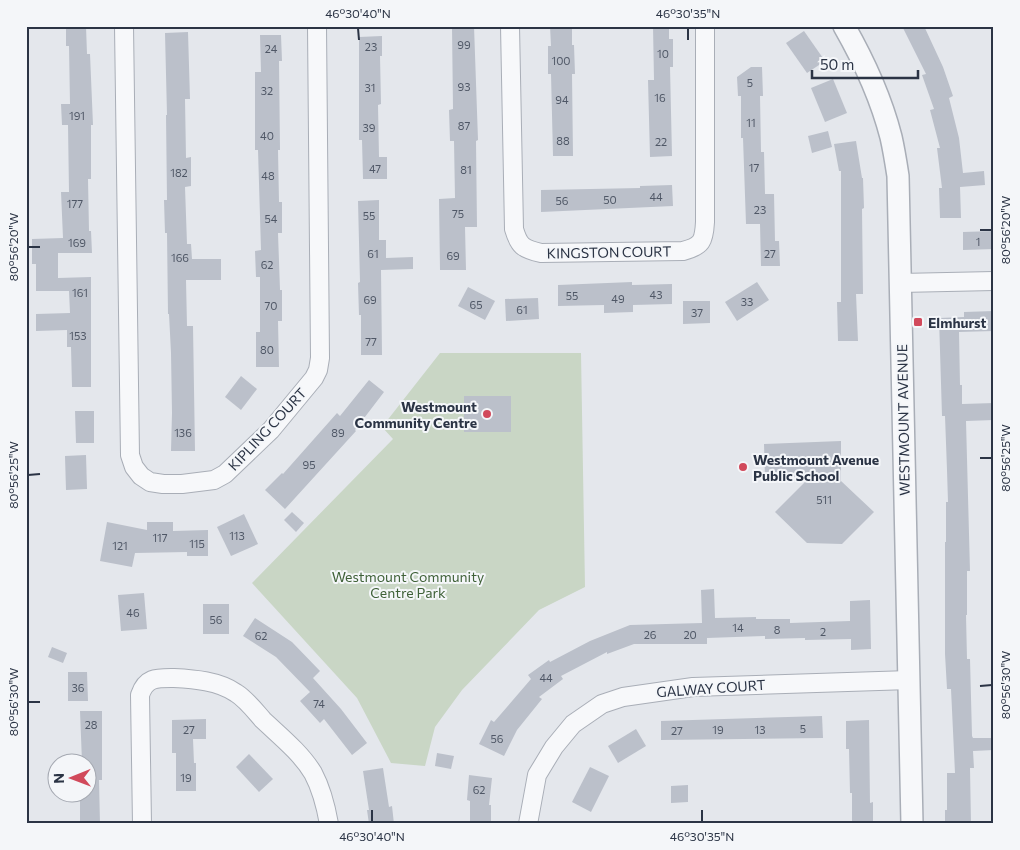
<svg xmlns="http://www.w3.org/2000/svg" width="1020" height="850" viewBox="0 0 1020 850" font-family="Commissioner,sans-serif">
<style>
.green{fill:#c9d6c5}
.building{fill:#bbc0ca}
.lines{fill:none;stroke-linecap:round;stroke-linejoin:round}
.minor-casing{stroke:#a9aeb7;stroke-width:20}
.tertiary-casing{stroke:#a9aeb7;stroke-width:24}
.minor{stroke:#f7f8fa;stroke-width:18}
.tertiary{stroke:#f7f8fa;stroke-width:21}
.ticks{fill:none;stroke:#2b3445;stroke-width:2}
.poi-dot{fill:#d1495b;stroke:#f4f6f9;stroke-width:2}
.labels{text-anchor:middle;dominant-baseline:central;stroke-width:4;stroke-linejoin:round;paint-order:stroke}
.number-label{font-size:11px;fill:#4f5766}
.street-label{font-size:14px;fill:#2b3445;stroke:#f4f6f9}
.poi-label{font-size:14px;font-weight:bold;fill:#2b3445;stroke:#f4f6f9;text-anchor:start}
.park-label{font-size:14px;fill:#3f6138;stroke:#f4f6f9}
.neatline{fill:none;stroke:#2b3445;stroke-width:2}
.ticks-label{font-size:12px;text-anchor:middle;fill:#2b3445}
</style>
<rect width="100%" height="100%" fill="#e4e7ec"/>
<polygon class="green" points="440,353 581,353 585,587 539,610 462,690 435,727 425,766 391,763 357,698 252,583 393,439 382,427"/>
<g class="building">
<polygon points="66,26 86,26 87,54 90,54 93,125 91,125 91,179 88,179 89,231 91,231 92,253 58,253 58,278 91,277 91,387 72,387 71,347 67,347 67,330 36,331 36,314 70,313 69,291 36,291 36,264 32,264 32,239 63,238 61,192 69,192 68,125 62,125 61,104 70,104 69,46 66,46"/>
<polygon points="474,26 478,140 476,141 477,227 465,227 466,270 440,270 439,199 455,198 454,141 450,141 449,110 453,109 452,27"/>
<polygon points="550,26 572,26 572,45 574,45 575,74 572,74 573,156 553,156 551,74 548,74 548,46 551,46"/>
<polygon points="653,26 669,26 669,39 673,39 673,67 670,67 672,156 650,157 648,80 654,80"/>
<polygon points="902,26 924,26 943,67 953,96 949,98 959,138 963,173 984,171 985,185 960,187 961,218 940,218 939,188 942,188 937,148 940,148 930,110 934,109 922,75 926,74"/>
<polygon points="804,31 825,61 807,73 786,43"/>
<polygon points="188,32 190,99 185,99 186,158 191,157 191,186 185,187 187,244 191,244 192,259 221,259 221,280 186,280 187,326 193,326 195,451 171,451 172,413 171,353 169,314 168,314 167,233 165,233 164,200 167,200 166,115 167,115 165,33"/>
<polygon points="260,35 281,35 282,61 279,61 280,150 278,150 279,202 282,202 282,233 278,233 280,290 282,290 282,321 278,321 279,367 256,367 256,332 260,332 260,277 256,277 255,251 261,250 258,150 255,150 255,72 261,72"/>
<polygon points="382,36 382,56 380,56 381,104 378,105 379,157 387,157 387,179 363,179 362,140 359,140 359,37"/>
<polygon points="751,67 762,67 763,96 760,96 761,152 764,152 765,194 774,194 775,241 779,241 780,266 761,266 760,224 746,224 743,138 741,138 741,96 738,96 737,77"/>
<polygon points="833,79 847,113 825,122 811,88"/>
<polygon points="828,131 832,147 812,153 808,136"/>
<polygon points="856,141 862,178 863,178 864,208 862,209 863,294 856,294 858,341 838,341 837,302 841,302 841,171 839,171 834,144"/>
<polygon points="672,185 673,206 541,212 541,190 640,188 640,186"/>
<polygon points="379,200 379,240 386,240 386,258 413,257 413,269 381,270 382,355 361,355 361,315 359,315 358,283 360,282 358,201"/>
<polygon points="994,231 994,249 963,250 963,232"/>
<polygon points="632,282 632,285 672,284 672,304 633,305 633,312 604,313 604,305 558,306 558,285"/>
<polygon points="757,282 769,300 737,321 725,302"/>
<polygon points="468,287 495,301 485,320 458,306"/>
<polygon points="538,298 539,319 506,321 505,299"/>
<polygon points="683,301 710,301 710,323 683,324"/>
<polygon points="994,311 994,331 959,332 960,385 962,385 962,404 994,403 994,420 966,421 970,571 967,571 967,615 966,615 967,659 970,659 972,736 973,738 994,738 994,750 973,751 974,768 970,768 971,824 945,824 945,810 947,810 947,773 955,773 951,689 947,689 945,654 945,542 946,542 946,502 948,502 947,470 945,416 942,416 939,318 964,317 964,312"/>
<polygon points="241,376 257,389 241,410 225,397"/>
<polygon points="369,380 384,392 355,430 356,431 285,509 265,490 282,473 283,474 337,413 340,416"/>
<rect x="464" y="396" width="47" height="36"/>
<polygon points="75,411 94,411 94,443 76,443"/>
<polygon points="841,441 841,481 874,512 842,544 807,543 775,512 811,476 765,478 764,444"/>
<polygon points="86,455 87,489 66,490 65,456"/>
<polygon points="292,512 304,523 296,532 284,520"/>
<polygon points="244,514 258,544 231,556 217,527"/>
<polygon points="107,522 147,530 147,522 173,522 173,531 208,530 208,556 187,556 187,552 135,553 132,567 100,561"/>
<polygon points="714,589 715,618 756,617 756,619 790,619 790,623 850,621 850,601 870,600 871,649 851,650 851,639 805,640 805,638 765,639 765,636 707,638 707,644 634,644 607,654 607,652 561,676 563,679 539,697 542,699 517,730 504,756 479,744 491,720 494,722 531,679 528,675 549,660 550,662 590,641 630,625 702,623 701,590"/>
<polygon points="144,593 147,629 121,631 118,595"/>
<rect x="203" y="604" width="26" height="30"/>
<polygon points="255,618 292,642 320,671 313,678 341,709 367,743 352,755 324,719 320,723 300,701 310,692 276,657 243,636"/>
<polygon points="52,647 67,653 63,663 48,657"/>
<polygon points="68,672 87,672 88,701 68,701"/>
<polygon points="80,711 102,711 102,780 99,780 100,824 80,824 80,793 88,793 88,762 82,762"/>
<polygon points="822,716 823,738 661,740 661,721"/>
<polygon points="206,719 206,739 193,739 194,763 196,763 196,791 176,791 176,753 172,753 172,720"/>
<polygon points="869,720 870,803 873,802 873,824 852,824 852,793 850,793 849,749 846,749 846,721"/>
<polygon points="636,729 646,746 618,763 608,746"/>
<polygon points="437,753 454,756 451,769 435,766"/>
<polygon points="249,754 273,779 259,792 236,767"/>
<polygon points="590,767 609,776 591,812 572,802"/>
<polygon points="383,768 389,807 392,806 394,824 369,824 367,810 369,810 363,771"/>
<polygon points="469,775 492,778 489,805 491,805 491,824 470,824 470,801 467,800"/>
<polygon points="688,785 688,802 671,803 671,786"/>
</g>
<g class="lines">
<defs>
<g id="minor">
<polyline points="124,26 130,455 134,467 141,476 150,482 163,484 182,484 214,480 225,474 271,430 314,378 318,370 320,358 317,26"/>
<path d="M510,26L514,229C519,246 523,249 541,253L683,251C702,246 704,241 705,222V26"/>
<polyline points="900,283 994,281"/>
<path d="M142,824L140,695C146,677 157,678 174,678C194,679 219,681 236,693C246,699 255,711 263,720C280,736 301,753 313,773C321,788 326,807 329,824"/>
<polyline points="528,824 537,775 554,747 573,724 602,704 623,697 693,687 910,680"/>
</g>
<path id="tertiary" d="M844,26C864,61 881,98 891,137C894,150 896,163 898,176L912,824"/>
</defs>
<use href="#minor" class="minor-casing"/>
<use href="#tertiary" class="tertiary-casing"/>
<use href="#minor" class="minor"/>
<use href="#tertiary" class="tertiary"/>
</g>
<path class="ticks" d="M358,28L359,40M688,28V40M980,230H992M28,247H40M980,458H992M28,475L40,474M980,686L992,685M28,702H40M372,810V822M702,810V822"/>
<g class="poi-dot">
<rect x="913" y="317" width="10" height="10" rx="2.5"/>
<circle cx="487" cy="414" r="5"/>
<circle cx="743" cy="467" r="5"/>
</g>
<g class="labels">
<g class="number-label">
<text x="464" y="44">99</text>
<text x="371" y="46">23</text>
<text x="271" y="48">24</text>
<text x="663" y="53">10</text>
<text x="561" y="60">100</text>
<text x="750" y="82">5</text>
<text x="464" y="86">93</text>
<text x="370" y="87">31</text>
<text x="267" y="90">32</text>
<text x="660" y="97">16</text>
<text x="562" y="99">94</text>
<text x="77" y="115">191</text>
<text x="751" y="122">11</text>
<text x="464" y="125">87</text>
<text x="369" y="127">39</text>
<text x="267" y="135">40</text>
<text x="563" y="140">88</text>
<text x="661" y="141">22</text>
<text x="754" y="167">17</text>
<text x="375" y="168">47</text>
<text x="466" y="169">81</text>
<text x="179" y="172">182</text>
<text x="268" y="175">48</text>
<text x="656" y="196">44</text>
<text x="610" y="199">50</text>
<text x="562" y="200">56</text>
<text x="75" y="203">177</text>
<text x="760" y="209">23</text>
<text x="458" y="213">75</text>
<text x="369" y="215">55</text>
<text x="271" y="218">54</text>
<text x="978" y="241">1</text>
<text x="77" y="242">169</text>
<text x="373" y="253">61</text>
<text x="770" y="253">27</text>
<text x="453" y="255">69</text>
<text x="180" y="257">166</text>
<text x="267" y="264">62</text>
<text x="80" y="292">161</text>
<text x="656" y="294">43</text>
<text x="572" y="295">55</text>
<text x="618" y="298">49</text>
<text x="370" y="299">69</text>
<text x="747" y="301">33</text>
<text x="476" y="304">65</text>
<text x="271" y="305">70</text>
<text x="522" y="309">61</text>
<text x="697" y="312">37</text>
<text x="78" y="335">153</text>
<text x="371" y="341">77</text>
<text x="267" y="349">80</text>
<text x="183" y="432">136</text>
<text x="338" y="432">89</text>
<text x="309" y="464">95</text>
<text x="824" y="499">511</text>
<text x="237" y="535">113</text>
<text x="160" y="537">117</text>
<text x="197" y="543">115</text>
<text x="120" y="545">121</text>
<text x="133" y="612">46</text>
<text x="216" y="619">56</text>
<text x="738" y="627">14</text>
<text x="777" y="629">8</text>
<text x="823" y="631">2</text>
<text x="650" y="634">26</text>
<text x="690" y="634">20</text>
<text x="261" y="635">62</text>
<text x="546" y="677">44</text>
<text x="78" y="687">36</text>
<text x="319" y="703">74</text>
<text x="91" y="724">28</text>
<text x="803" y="728">5</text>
<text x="189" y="729">27</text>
<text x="718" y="729">19</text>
<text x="760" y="729">13</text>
<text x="677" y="730">27</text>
<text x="497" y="738">56</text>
<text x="186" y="777">19</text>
<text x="479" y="789">62</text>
</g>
<g class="street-label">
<text transform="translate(609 252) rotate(-1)">KINGSTON COURT</text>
<text transform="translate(903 420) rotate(-91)">WESTMOUNT AVENUE</text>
<text transform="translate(267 429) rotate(-47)">KIPLING COURT</text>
<text transform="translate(711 688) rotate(-4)">GALWAY COURT</text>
</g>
<g class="poi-label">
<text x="928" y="322">Elmhurst</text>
<text x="477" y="406" text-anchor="end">Westmount<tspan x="477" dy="16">Community Centre</tspan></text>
<text x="753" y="459">Westmount Avenue<tspan x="753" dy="16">Public School</tspan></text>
</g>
<g class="park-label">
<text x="408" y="576">Westmount Community<tspan x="408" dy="16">Centre Park</tspan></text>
</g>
</g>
<rect width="1020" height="850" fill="none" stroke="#f4f6f9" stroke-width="55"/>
<g transform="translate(72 778) rotate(269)"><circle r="24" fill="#f4f6f9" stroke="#a4a8b1"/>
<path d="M0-4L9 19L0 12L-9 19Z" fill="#d1495b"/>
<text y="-8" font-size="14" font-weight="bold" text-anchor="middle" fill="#2b3445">N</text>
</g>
<path d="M812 70v8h106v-8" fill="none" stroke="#2b3445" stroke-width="2.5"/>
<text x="820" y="70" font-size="15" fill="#2b3445" stroke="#f4f6f9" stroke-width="4" paint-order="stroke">50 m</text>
<rect x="28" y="28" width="964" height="794" class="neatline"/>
<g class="ticks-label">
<text x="358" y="18">46°30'40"N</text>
<text x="688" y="18">46°30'35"N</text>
<text transform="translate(1006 230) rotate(-90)" y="4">80°56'20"W</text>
<text transform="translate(14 247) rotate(-90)" y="4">80°56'20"W</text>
<text transform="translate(1006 458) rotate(-90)" y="4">80°56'25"W</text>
<text transform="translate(14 475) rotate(-90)" y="4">80°56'25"W</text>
<text transform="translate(1006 685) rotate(-90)" y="4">80°56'30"W</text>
<text transform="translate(14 702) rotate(-90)" y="4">80°56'30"W</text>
<text x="372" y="841">46°30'40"N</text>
<text x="702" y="841">46°30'35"N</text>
</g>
</svg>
